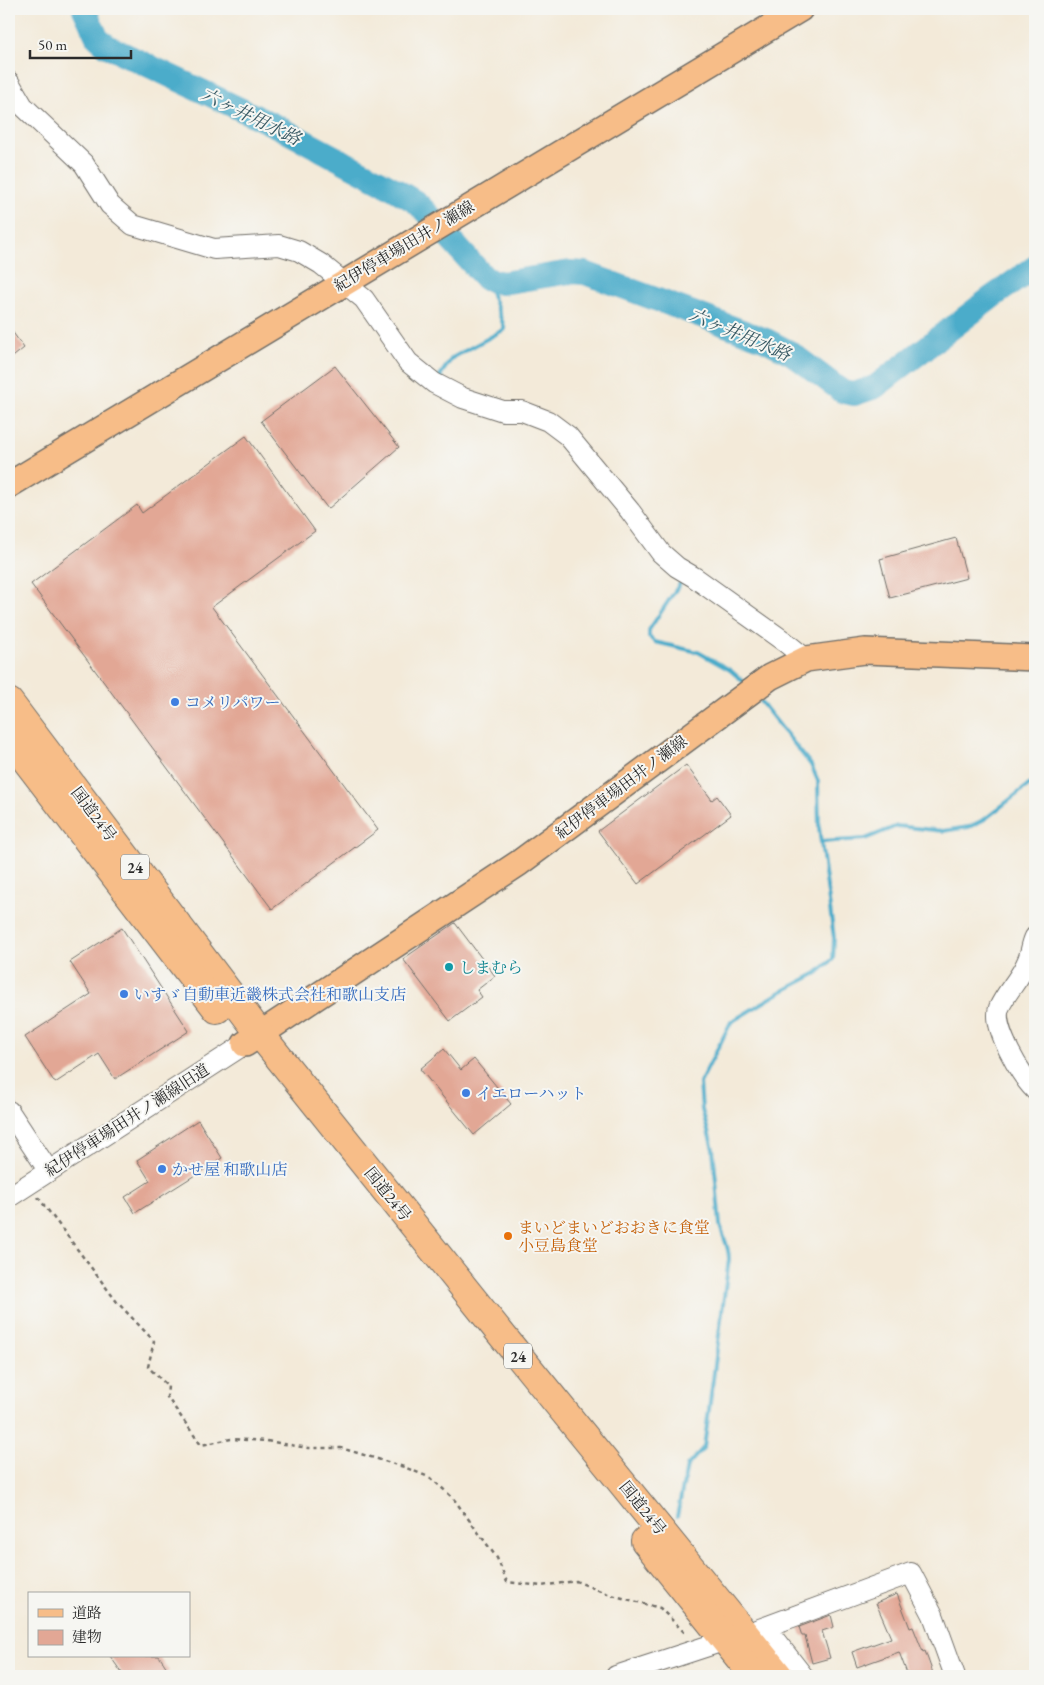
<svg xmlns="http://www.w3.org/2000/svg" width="1044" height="1685" viewBox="0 0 1044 1685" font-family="'EB Garamond','Noto Serif JP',serif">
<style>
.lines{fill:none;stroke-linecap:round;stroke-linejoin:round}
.stream{stroke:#4bacca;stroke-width:4}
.river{stroke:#4bacca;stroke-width:24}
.building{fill:#e2a795}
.minor-casing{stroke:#716e68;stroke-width:22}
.major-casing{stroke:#716e68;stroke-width:28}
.highway-casing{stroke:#716e68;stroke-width:30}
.path{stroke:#716e68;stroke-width:2.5;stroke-dasharray:4 4;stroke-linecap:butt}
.minor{stroke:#fff;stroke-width:20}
.major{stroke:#f7bd88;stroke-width:25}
.highway{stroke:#f7bd88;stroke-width:28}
.shop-dot{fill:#3f7fe0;stroke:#f6f6f2;stroke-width:2}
.culture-dot{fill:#0f9aa8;stroke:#f6f6f2;stroke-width:2}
.food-dot{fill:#e8710a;stroke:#f6f6f2;stroke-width:2}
.labels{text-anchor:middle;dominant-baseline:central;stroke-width:4;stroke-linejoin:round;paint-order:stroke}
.shield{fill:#f6f6f2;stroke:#686867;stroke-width:1}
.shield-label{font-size:15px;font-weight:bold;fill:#2b2b2b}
.street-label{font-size:16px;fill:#2b2b2b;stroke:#f6f6f2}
.shop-label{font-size:16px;fill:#366cbe;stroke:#f6f6f2;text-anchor:start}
.culture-label{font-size:16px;fill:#0d838f;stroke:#f6f6f2;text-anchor:start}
.food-label{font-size:16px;fill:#c56008;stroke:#f6f6f2;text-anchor:start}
.water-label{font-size:18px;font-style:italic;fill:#365863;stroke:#f6f6f2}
</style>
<rect width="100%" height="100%" fill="#f6f6f2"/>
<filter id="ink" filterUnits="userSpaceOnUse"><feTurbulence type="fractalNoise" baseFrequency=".02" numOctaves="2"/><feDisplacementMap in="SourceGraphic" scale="10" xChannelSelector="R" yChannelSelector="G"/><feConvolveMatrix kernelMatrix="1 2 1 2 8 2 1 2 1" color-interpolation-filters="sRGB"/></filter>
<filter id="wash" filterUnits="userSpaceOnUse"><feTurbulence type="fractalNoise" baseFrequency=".0096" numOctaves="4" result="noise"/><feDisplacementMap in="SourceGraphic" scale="20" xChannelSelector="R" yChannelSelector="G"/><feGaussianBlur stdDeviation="1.12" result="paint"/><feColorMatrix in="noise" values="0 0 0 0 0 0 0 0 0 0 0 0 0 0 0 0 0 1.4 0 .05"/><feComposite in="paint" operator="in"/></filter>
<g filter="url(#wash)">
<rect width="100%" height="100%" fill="#f3ead9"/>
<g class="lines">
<g class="stream">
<polyline points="442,378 439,377 452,358 505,329 486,279"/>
<polyline points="683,579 649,630 649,637 655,642 698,652 730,670 745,683"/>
<polyline points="821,842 865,839 897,826 943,831 969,827 985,819 1035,780"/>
<path d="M677,1516L687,1466L704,1447L729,1259C729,1245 723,1238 720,1225L713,1149L702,1110L700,1083L731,1022L779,993L817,973L833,959L834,938L819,828L818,781L811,765L761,702"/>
</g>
<g class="river">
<polyline points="84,9 97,37 107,46 278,127 389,186 416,202 429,215"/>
<polyline points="449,238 486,279 502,283 570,272 585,273 766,340 791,353 843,392 854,394 875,387 992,297 1035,267"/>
</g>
</g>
<g id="blocks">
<g class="building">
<polygon points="9,327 24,348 9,360"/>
<polygon points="335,366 399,447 328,509 261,421"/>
<polygon points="246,436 315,531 212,607 378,830 272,909 31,584 137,505 142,513"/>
<polygon points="956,538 967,578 890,598 880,559"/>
<polygon points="686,765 712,800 717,796 731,815 638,884 598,831"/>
<polygon points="455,923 495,976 477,990 482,997 450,1021 403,959"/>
<polygon points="122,928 189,1031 115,1079 99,1054 55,1083 25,1037 91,994 70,962"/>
<polygon points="444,1049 461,1070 474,1059 511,1104 474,1135 420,1069"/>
<polygon points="198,1120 222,1158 135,1213 125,1197 150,1181 137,1160"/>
<polygon points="897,1594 910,1628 913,1627 923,1652 925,1651 934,1676 908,1676 899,1652 857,1667 852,1652 891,1638 876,1603"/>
<polygon points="831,1615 834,1627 822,1631 830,1658 812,1663 805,1636 802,1636 799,1627"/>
<polygon points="110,1656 159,1656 169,1671 162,1676 124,1676"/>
</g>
</g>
</g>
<g filter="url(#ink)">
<use href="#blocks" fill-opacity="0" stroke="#716e68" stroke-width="1"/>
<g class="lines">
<defs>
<g id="minor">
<polyline points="9,82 23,106 84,164 110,205 133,225 214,249 279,245 299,251 321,264 364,299 408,362 434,383 463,398 503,411 522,411 548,421 568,436 630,511 661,553 677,567 694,577 785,642 806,659"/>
<path d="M1035,937C1031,945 1031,954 1027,962C1020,979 1006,992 999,1008C992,1028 1022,1077 1035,1090"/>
<polyline points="9,1111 48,1170"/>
<polyline points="9,1197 245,1044"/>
<polyline points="757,1630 911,1573 933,1615 955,1676"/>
<polyline points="616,1676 757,1630 771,1635 803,1676"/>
</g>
<g id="major">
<polyline points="9,485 800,9"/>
<polyline points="245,1044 519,863 770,677 806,659 865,651 1035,658"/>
</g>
<g id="highway">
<polyline points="9,702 260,1034 505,1339 779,1676"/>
<polyline points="9,738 217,1009"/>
<polyline points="645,1541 754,1676"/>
</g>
</defs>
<use href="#minor" class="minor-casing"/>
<use href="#major" class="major-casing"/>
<use href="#highway" class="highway-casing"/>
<polyline class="path" points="38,1197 117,1302 154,1341 148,1367 168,1386 167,1397 201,1445 231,1439 267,1441 308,1448 341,1448 404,1467 431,1478 453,1498 497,1558 507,1582 541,1586 576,1581 608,1594 660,1608 687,1635"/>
<use href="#minor" class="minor"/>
<use href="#major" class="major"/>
<use href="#highway" class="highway"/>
</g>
</g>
<g class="shop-dot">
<circle cx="175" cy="702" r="5"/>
<circle cx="124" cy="994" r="5"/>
<circle cx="466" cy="1093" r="5"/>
<circle cx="162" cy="1169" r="5"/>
</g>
<circle class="culture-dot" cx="449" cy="967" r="5"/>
<circle class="food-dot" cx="508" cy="1236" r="5"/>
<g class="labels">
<g class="shield">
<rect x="121" y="854.5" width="28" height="25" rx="4"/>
<rect x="504" y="1343.5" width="28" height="25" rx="4"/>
</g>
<g class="shield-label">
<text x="135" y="867">24</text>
<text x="518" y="1356">24</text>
</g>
<g class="street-label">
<text transform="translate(404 246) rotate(-31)">紀伊停車場田井ノ瀬線</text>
<text transform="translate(621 787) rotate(-37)">紀伊停車場田井ノ瀬線</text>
<text transform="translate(94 814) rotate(53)">国道24号</text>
<text transform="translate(127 1120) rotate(-33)">紀伊停車場田井ノ瀬線旧道</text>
<text transform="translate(388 1194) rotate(51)">国道24号</text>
<text transform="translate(643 1508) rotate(51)">国道24号</text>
</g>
<g class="shop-label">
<text x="185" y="702">コメリパワー</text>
<text x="134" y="994">いすゞ自動車近畿株式会社和歌山支店</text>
<text x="476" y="1093">イエローハット</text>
<text x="172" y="1169">かせ屋 和歌山店</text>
</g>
<g class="culture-label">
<text x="459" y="967">しまむら</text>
</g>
<g class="food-label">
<text x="518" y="1227">まいどまいどおおきに食堂<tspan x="518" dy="18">小豆島食堂</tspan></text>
</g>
<g class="water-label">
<text transform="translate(251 116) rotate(26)">六ヶ井用水路</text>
<text transform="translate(740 334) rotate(23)">六ヶ井用水路</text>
</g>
</g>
<rect width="1044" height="1685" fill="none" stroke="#f6f6f2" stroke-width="30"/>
<rect x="28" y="1592" width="162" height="65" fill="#f6f6f2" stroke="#a5a5a2"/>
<rect x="38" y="1609" width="25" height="8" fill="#f7bd88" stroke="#a5a5a2"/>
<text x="72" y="1618" font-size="15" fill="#2b2b2b">道路</text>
<rect x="38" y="1630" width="25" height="15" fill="#e2a795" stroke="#a5a5a2"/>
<text x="72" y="1642" font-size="15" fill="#2b2b2b">建物</text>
<path d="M30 50v8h101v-8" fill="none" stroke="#2b2b2b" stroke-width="2.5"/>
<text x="38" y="50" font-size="15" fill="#2b2b2b" stroke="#f6f6f2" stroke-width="4" paint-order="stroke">50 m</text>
</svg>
